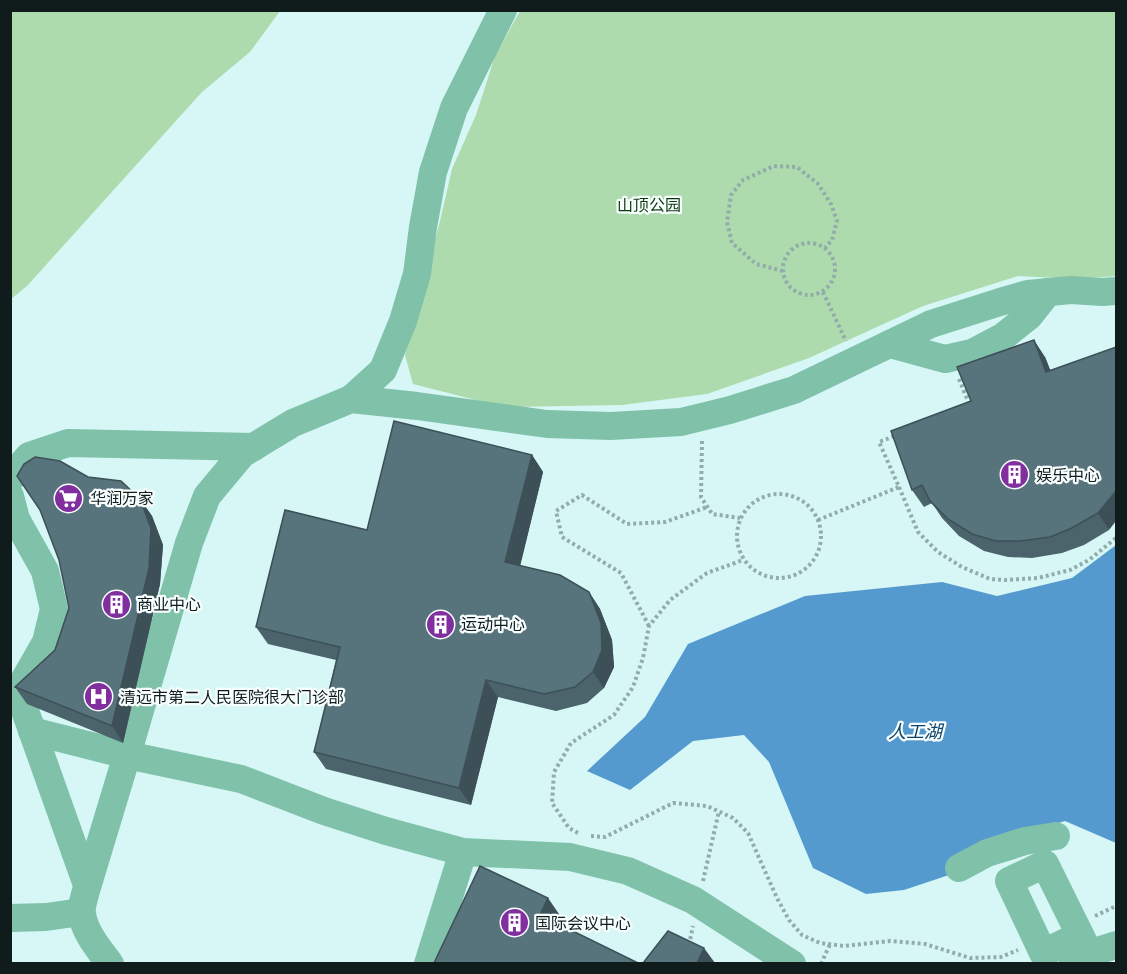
<svg xmlns="http://www.w3.org/2000/svg" width="1127" height="974" viewBox="0 0 1127 974" font-family="'Noto Sans','Noto Sans SC',sans-serif">
<style>
.green{fill:#addbad}
.water{fill:#549ace}
.lines{fill:none;stroke-linecap:round;stroke-linejoin:round}
.path{stroke:#92acab;stroke-width:4;stroke-dasharray:3 3;stroke-linecap:butt}
.minor{stroke:#80c1a9;stroke-width:28}
.wall{fill:#4b636b}
.shaded-wall{fill:#3d5057}
.building{fill:#57737c;stroke:#3d5057;stroke-width:1.5}
.labels{text-anchor:middle;dominant-baseline:central;stroke-width:4.5;stroke-linejoin:round;paint-order:stroke}
.park-label{font-size:16px;fill:#0a3710;stroke:#f8fefe}
.poi-label{font-size:16px;fill:#101c1c;stroke:#f8fefe;text-anchor:start}
.water-label{font-size:18px;font-style:italic;fill:#0d4467;stroke:#f8fefe}
</style>
<rect width="100%" height="100%" fill="#d6f7f6"/>
<g class="green">
<polygon points="11,10 280,11 250,52 202,92 27,286 11,299"/>
<polygon points="520,11 1116,11 1116,276 1075,279 1018,276 923,306 809,358 707,394 622,405 503,407 413,384 405,355 440,221 452,169 476,115 495,56"/>
</g>
<polygon class="water" points="1116,545 1116,843 1065,821 1024,833 976,866 904,890 866,894 813,868 769,762 744,735 693,741 630,790 587,771 645,717 688,644 805,596 942,582 997,596 1072,578"/>
<g class="lines">
<g class="path">
<circle cx="809" cy="269" r="26"/>
<polyline points="783,271 756,264 732,243 727,222 731,195 743,180 774,166 797,167 818,184 831,204 837,221 832,240 825,248"/>
<polyline points="823,292 846,341"/>
<polyline points="959,379 970,406"/>
<polyline points="702,441 701,497 712,514 740,518"/>
<polyline points="899,487 918,532 938,552 962,567 990,579 1005,580 1038,578 1070,570 1089,560 1116,538"/>
<circle cx="779" cy="536" r="42"/>
<polyline points="818,520 899,487 879,442 897,435"/>
<polyline points="649,626 621,573 562,537 556,511 582,495 627,524 665,522 707,507"/>
<polyline points="578,833 569,828 552,803 554,772 571,743 614,715 633,687 643,658 649,626 670,600 707,573 743,560"/>
<polyline points="591,836 605,837 673,803 707,806 733,818 748,833 777,898 789,920 802,935 820,943 844,946 890,941 925,944 970,958 1001,957 1018,950"/>
<polyline points="703,881 719,811"/>
<polyline points="1095,916 1116,906"/>
<polyline points="689,945 693,926"/>
<polyline points="821,964 830,944"/>
</g>
<g class="minor">
<polyline points="890,344 945,359 972,353 1004,336 1029,316 1048,292"/>
<polyline points="351,399 383,370 403,321 417,274 423,227 433,172 454,108 503,10"/>
<polyline points="10,479 29,456 68,443 254,447"/>
<polyline points="10,496 16,519 45,571 54,609 46,642 18,691 87,885"/>
<polyline points="32,731 127,755 241,779 324,811 386,831 463,852 570,857 628,871 693,900 792,964"/>
<polyline points="959,868 987,853 1025,841 1056,836"/>
<polyline points="10,918 46,917 81,912"/>
<polyline points="1079,936 1043,953 1009,881 1045,864 1089,953"/>
<polyline points="1073,960 1085,955 1116,945"/>
<path d="M110,964C99,949 84,932 82,913C81,907 84,899 85,894L127,755L189,543L207,496L242,454L293,423L351,399L417,406L547,424L611,426L681,422L730,410L794,390L931,324L1000,302L1028,294L1071,290L1102,292L1116,291"/>
<polyline points="428,964 463,852"/>
</g>
</g>
<g class="wall">
<polygon points="1045,357 1109,530 1084,545 1062,553 1032,558 1008,557 984,551 959,536 942,518 932,503 924,507 912,490 971,401"/>
<polygon points="532,455 543,472 520,565 589,592 600,609 612,640 614,667 604,688 587,703 556,711 498,697 471,805 326,769 314,752 336,660 268,644 256,627"/>
<polygon points="88,477 140,499 152,516 163,545 160,584 123,743 27,704 15,687 55,650 69,608"/>
</g>
<g class="shaded-wall">
<polygon points="1034,340 1045,357 1058,389 1046,372"/>
<polygon points="532,455 543,472 517,579 505,562"/>
<polygon points="1116,491 1116,521 1109,530 1098,513"/>
<polygon points="140,499 152,516 163,545 160,584 123,743 112,726"/>
<polygon points="589,592 600,609 612,640 614,667 604,688 593,672"/>
<polygon points="486,680 498,697 471,805 459,788"/>
<polygon points="548,898 559,914 551,932 540,915"/>
<polygon points="704,948 715,963 697,963"/>
</g>
<g class="building">
<polygon points="1034,340 1046,372 1116,347 1116,491 1098,513 1072,528 1050,537 1020,541 996,541 972,534 948,519 930,501 922,485 912,490 891,431 971,401 957,367"/>
<polygon points="394,421 532,455 505,562 560,575 589,592 601,623 602,650 593,672 575,687 544,694 486,680 459,788 314,752 340,647 256,627 285,510 367,530"/>
<polygon points="35,457 60,461 88,477 121,481 140,499 151,528 149,568 112,726 15,687 55,650 69,608 59,560 40,510 17,476 24,464"/>
<polygon points="480,866 548,898 540,915 638,963 434,963"/>
<polygon points="668,931 704,948 697,963 643,963"/>
</g>
<defs>
<symbol id="building-disc" viewBox="-11 -11 22 22"><circle r="9.5" fill="#812f9f" stroke="#f8fefe"/><path d="M-4-6H4V6H1V3H-1V6H-4ZM-2.5-4.3h1.7v1.8h-1.7ZM.8-4.3h1.7v1.8H.8ZM-2.5-1h1.7V.8h-1.7ZM.8-1h1.7V.8H.8Z" fill="#fff"/></symbol>
<symbol id="supermarket-disc" viewBox="-11 -11 22 22"><circle r="9.5" fill="#812f9f" stroke="#f8fefe"/><path d="M-6-5.5h2.5l.6 2H6L4.5 2H-2.5L-4.4-4H-6ZM-1.5 3.2a1.3 1.3 0 1 0 .1 0ZM3 3.2a1.3 1.3 0 1 0 .1 0Z" fill="#fff"/></symbol>
<symbol id="hospital-disc" viewBox="-11 -11 22 22"><circle r="9.5" fill="#812f9f" stroke="#f8fefe"/><path d="M-5-5h3v3.5h4V-5h3V5h-3V1.5h-4V5h-3Z" fill="#fff"/></symbol>
</defs>
<g fill-rule="evenodd">
<use href="#building-disc" x="998" y="458" width="33" height="33"/>
<use href="#supermarket-disc" x="52" y="482" width="33" height="33"/>
<use href="#building-disc" x="100" y="588" width="33" height="33"/>
<use href="#building-disc" x="424" y="608" width="33" height="33"/>
<use href="#hospital-disc" x="82" y="680" width="33" height="33"/>
<use href="#building-disc" x="498" y="906" width="33" height="33"/>
</g>
<g class="labels">
<g class="park-label">
<text x="649" y="205">山顶公园</text>
</g>
<g class="poi-label">
<text x="1036" y="475">娱乐中心</text>
<text x="90" y="498">华润万家</text>
<text x="137" y="604">商业中心</text>
<text x="461" y="624">运动中心</text>
<text x="120" y="697">清远市第二人民医院很大门诊部</text>
<text x="535" y="923">国际会议中心</text>
</g>
<g class="water-label">
<text x="915" y="731">人工湖</text>
</g>
</g>
<rect width="1127" height="974" fill="none" stroke="#101c1c" stroke-width="24"/>
</svg>
